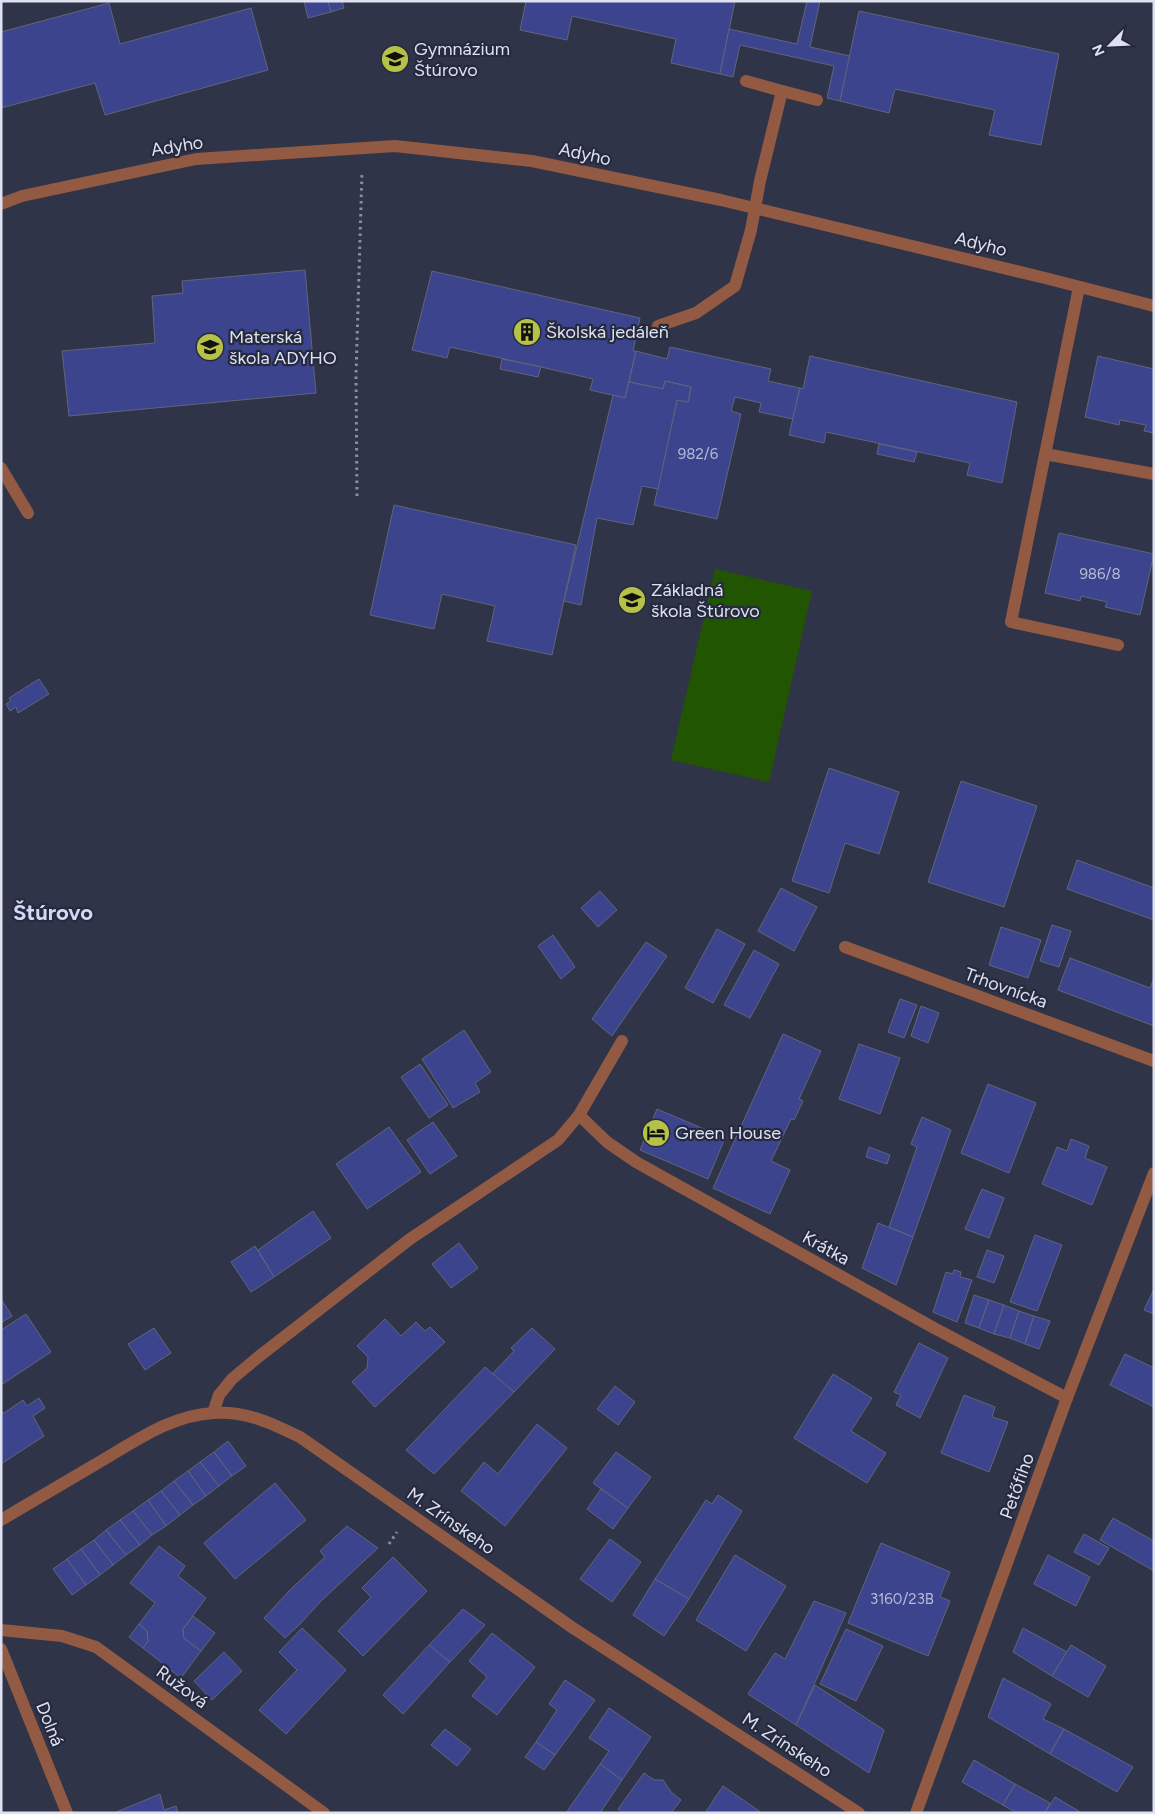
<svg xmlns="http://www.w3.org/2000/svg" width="1155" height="1814" viewBox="0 0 1155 1814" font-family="Figtree,sans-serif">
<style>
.green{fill:#215502}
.building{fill:#3c448e;stroke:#60657c}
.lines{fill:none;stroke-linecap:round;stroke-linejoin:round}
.path{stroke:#8b8e9f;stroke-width:3;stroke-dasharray:2.5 4;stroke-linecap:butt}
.service{stroke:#925a42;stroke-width:12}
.minor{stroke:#925a42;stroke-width:12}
.tertiary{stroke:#925a42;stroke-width:12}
.labels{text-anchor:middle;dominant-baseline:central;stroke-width:4.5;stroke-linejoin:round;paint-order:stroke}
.number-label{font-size:15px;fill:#b6bad7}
.poi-label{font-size:18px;fill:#dee1ef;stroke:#262a3e;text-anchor:start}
.street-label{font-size:18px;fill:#dee1ef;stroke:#262a3e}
.district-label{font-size:22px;font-weight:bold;fill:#d3d9f4;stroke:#262a3e}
</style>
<rect width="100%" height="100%" fill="#303448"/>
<polygon class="green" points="715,569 812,591 769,782 671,760"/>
<g class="building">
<polygon points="304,1 328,1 331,12 308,18"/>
<polygon points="328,1 342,1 344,8 331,12"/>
<polygon points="526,1 735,1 720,74 671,63 676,39 572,16 567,40 520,30"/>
<polygon points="807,1 820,1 810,47 850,56 840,101 827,98 834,66 740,45 733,77 720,74 729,29 797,44"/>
<polygon points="109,3 120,44 251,8 268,70 105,115 95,83 1,108 1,32"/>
<polygon points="859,11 1059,54 1041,145 989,135 995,110 895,89 889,113 840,101"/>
<polygon points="305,270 316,393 69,416 62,351 155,343 152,296 183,293 182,281"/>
<polygon points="432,271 640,318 633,351 636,351 625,398 590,390 593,379 541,367 450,347 447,358 412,350"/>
<polygon points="670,347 771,369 768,381 800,388 793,419 759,412 761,403 735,397 731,411 741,414 717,519 654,505 677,400 688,402 691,387 665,381 663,389 629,382 636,351 667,359"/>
<polygon points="810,356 1017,402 1002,483 967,475 970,463 826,432 824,443 789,435 800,388 803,389"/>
<polygon points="1098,356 1154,369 1154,433 1144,431 1146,425 1120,420 1119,425 1085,417"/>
<polygon points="502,359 541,367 538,377 500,369"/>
<polygon points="665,381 691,387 688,402 677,400 658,489 642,486 633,525 597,518 581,605 564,601 613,395 625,398 629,382 663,389"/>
<polygon points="879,444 917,452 914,462 877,454"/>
<polygon points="394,505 576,545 552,655 487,641 495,606 442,594 434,629 370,615"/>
<polygon points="1059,533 1154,554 1140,615 1105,607 1107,602 1081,596 1080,601 1045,593"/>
<polygon points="39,679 49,694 18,713 16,707 10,711 6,704 11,701 9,698"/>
<polygon points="829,768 899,792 879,854 845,843 829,893 792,881"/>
<polygon points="961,781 1037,806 1004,907 928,882"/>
<polygon points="1077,860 1154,888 1154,920 1067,889"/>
<polygon points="781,888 817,907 794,951 758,931"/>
<polygon points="600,891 617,910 598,927 581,908"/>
<polygon points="1052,925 1071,931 1059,967 1040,961"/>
<polygon points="1001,927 1041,940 1028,978 989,965"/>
<polygon points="717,929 745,944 713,1003 685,988"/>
<polygon points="553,935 575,967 561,979 538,946"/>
<polygon points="646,942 667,956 612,1036 592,1019"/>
<polygon points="754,950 779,964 750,1018 724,1005"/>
<polygon points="1070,958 1150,988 1154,978 1154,1026 1058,990"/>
<polygon points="900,999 917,1005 904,1038 888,1032"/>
<polygon points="921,1006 939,1013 928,1043 911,1036"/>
<polygon points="464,1030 491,1072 475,1083 480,1092 453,1108 422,1059"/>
<polygon points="783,1034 821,1051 799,1099 803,1101 794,1120 791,1119 771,1161 790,1170 770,1214 713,1188"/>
<polygon points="859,1044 900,1058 880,1114 839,1099"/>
<polygon points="420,1064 448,1105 429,1118 401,1077"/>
<polygon points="988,1084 1036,1103 1009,1173 961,1153"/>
<polygon points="657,1109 725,1138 708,1179 640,1150"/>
<polygon points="922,1117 951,1130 913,1237 889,1227 917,1147 911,1144"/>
<polygon points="433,1122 457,1156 430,1174 407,1140"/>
<polygon points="389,1127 421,1172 367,1209 336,1164"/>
<polygon points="1071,1139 1089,1146 1085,1158 1107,1167 1092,1205 1042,1184 1057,1147 1067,1151"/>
<polygon points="869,1147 890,1155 887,1164 866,1157"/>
<polygon points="982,1189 1004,1198 989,1238 965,1229"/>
<polygon points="313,1211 331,1238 274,1277 258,1250"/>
<polygon points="878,1223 913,1237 896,1285 862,1268"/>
<polygon points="1035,1235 1062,1245 1037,1311 1010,1302"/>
<polygon points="459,1243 478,1268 451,1288 432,1264"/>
<polygon points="255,1246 274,1277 251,1292 231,1262"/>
<polygon points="987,1250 1004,1256 994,1283 977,1277"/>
<polygon points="954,1270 961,1272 960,1277 972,1280 957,1322 933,1312 946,1272 953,1274"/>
<polygon points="1154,1289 1154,1314 1144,1310"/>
<polygon points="974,1295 989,1300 979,1328 965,1323"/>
<polygon points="1,1299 12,1316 1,1323"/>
<polygon points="989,1300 1004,1305 994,1334 979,1328"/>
<polygon points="1004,1305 1019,1311 1010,1338 994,1334"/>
<polygon points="1019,1311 1034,1316 1025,1344 1010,1338"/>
<polygon points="26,1314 51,1352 1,1385 1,1330"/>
<polygon points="1034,1316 1050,1321 1039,1349 1025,1344"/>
<polygon points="385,1319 401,1336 416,1322 425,1331 430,1327 445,1342 375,1407 352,1382 367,1368 368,1357 357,1346"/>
<polygon points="154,1328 171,1353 145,1370 128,1344"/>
<polygon points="532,1328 555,1349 514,1392 492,1374 514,1351 511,1348"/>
<polygon points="919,1343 948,1358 920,1418 896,1405 901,1395 894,1392"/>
<polygon points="1125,1354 1154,1368 1154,1407 1110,1385"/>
<polygon points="485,1367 514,1392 434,1474 406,1450"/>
<polygon points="833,1374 872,1398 851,1431 886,1453 867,1483 794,1438"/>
<polygon points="615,1386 635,1402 618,1425 597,1409"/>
<polygon points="964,1395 995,1407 992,1417 1008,1422 989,1472 941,1453"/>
<polygon points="39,1398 45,1408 33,1416 44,1436 1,1464 1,1411 4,1413 23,1400 27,1406"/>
<polygon points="537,1424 567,1448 505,1526 461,1491 484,1462 498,1474"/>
<polygon points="228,1441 246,1466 232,1476 214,1452"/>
<polygon points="214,1452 232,1476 219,1486 200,1462"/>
<polygon points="616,1452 651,1477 628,1508 593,1483"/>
<polygon points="200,1462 219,1486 206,1496 188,1471"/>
<polygon points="188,1471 206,1496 193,1505 174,1481"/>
<polygon points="174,1481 193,1505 180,1515 161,1491"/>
<polygon points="275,1483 306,1520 235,1579 204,1543"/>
<polygon points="601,1489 628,1508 613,1529 587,1509"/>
<polygon points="161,1491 180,1515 166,1526 148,1500"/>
<polygon points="718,1495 742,1511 689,1599 655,1579 706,1500 712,1504"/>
<polygon points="148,1500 166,1526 152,1535 133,1511"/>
<polygon points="133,1511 152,1535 140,1545 120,1520"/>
<polygon points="1113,1518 1154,1541 1154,1571 1100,1540"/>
<polygon points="120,1520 140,1545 126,1555 106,1530"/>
<polygon points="347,1526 378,1548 321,1601 300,1624 285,1638 264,1618 290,1590 325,1557 320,1551"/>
<polygon points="106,1530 126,1555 113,1565 94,1540"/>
<polygon points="1084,1534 1109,1548 1099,1565 1074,1552"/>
<polygon points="610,1539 641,1562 612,1602 580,1579"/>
<polygon points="94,1540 113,1565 100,1575 81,1549"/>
<polygon points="881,1543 950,1572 940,1597 950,1601 928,1656 848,1623"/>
<polygon points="159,1546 185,1566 178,1576 206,1598 183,1629 184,1638 201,1651 181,1678 143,1648 148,1641 147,1631 139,1624 155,1603 130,1583"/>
<polygon points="81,1549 100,1575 86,1585 67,1559"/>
<polygon points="735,1555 786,1586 746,1651 696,1620"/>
<polygon points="1048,1555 1090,1577 1076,1606 1034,1584"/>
<polygon points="393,1557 427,1591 363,1656 338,1631 371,1597 362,1588"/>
<polygon points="67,1559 86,1585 72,1595 53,1569"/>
<polygon points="655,1579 689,1599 664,1636 633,1615"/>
<polygon points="814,1601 846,1613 796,1725 748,1694 775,1653 785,1659"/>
<polygon points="463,1609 485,1625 450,1662 429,1645"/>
<polygon points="193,1616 215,1633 201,1651 184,1638 183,1629"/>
<polygon points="139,1624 147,1631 148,1641 143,1648 129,1637"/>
<polygon points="302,1628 346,1670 286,1734 259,1710 297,1670 279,1652"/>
<polygon points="1023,1628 1067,1652 1052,1676 1013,1652"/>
<polygon points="846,1629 883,1646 856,1701 820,1684"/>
<polygon points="492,1633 535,1667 497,1715 472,1696 487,1677 469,1661"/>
<polygon points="429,1645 450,1662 403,1714 383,1695"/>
<polygon points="1071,1645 1106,1666 1088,1697 1052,1676"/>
<polygon points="224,1652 242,1671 212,1700 194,1681"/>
<polygon points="1003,1678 1051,1704 1043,1719 1064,1729 1050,1754 988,1717"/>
<polygon points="565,1680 595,1700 555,1755 536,1742 557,1710 549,1704"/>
<polygon points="815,1685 884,1730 869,1773 796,1725"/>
<polygon points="609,1708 651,1737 622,1780 600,1764 609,1751 589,1738"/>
<polygon points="445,1729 471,1749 457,1766 431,1745"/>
<polygon points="1064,1729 1133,1767 1117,1792 1050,1754"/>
<polygon points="536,1742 555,1755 544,1770 525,1757"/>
<polygon points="974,1760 1015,1784 1003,1805 962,1782"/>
<polygon points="600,1764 622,1780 600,1813 566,1813"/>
<polygon points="644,1773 654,1780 663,1780 671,1792 681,1800 671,1813 623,1813 618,1809"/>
<polygon points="1015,1784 1050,1803 1045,1813 1017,1813 1003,1805"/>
<polygon points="723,1786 762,1813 705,1813"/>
<polygon points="160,1794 164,1810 176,1806 178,1813 114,1813"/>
<polygon points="1055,1797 1082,1813 1045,1813"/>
</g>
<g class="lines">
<g class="path">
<polyline points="357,496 356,375 362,172"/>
<polyline points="389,1544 397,1532"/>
</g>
<g class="service">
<polyline points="746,81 782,91"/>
<polyline points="1079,287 1011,622 1118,645"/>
<polyline points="658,326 696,313 735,286 751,230 760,181 782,91 817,100"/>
<polyline points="1045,454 1154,474"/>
<polyline points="1,468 28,513"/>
<polyline points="213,1413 219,1395 232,1379 257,1358 410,1239 558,1140 579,1115 622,1041"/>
</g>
<g class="minor">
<polyline points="1,204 22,196 196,159 395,146 532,161 721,200 1045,278 1154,306"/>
<polyline points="845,947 1154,1061"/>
<polyline points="579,1115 607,1142 636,1162 934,1328 1067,1398"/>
<path d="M1,1520C33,1501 65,1482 96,1464C133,1443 170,1415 214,1413C247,1411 271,1423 300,1437L573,1628L859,1813"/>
<polyline points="1,1630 62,1636 96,1647 324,1813"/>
<polyline points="916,1813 1067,1398 1154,1173"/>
</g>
<polyline class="tertiary" points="1,1649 67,1813"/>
</g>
<defs>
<symbol id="school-disc" viewBox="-11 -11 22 22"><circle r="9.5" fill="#b6c148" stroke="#262a3e"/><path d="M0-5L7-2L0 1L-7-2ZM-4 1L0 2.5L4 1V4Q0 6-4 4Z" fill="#111"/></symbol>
<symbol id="building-disc" viewBox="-11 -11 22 22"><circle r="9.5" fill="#b6c148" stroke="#262a3e"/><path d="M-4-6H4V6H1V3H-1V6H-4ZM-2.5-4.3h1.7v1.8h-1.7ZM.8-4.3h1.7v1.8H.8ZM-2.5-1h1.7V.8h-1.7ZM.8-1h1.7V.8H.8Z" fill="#111"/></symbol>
<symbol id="hotel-disc" viewBox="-11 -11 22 22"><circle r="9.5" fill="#b6c148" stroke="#262a3e"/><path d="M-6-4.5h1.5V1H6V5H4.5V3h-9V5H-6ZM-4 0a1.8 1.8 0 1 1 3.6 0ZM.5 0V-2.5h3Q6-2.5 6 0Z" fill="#111"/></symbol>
</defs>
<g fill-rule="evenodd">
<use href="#school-disc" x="379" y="43" width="32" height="32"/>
<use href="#building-disc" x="511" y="316" width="32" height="32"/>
<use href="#school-disc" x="194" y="331" width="32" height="32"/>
<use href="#school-disc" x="616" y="584" width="32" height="32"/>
<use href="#hotel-disc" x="640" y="1117" width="32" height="32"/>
</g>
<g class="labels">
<g class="number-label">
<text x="698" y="454">982/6</text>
<text x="1100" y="574">986/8</text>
<text x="902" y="1599">3160/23B</text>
</g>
<g class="poi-label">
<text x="414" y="49">Gymnázium<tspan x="414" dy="21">Štúrovo</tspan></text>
<text x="546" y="332">Školská jedáleň</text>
<text x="229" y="337">Materská<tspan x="229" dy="21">škola ADYHO</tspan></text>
<text x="651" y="590">Základná<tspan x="651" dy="21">škola Štúrovo</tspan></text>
<text x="675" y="1133">Green House</text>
</g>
<g class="street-label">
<text transform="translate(177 146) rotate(-9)">Adyho</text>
<text transform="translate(585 154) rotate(12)">Adyho</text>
<text transform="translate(981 244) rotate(14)">Adyho</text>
<text transform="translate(1006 988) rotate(20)">Trhovnícka</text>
<text transform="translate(826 1248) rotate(29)">Krátka</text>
<text transform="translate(1017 1486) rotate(-70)">Petőfiho</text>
<text transform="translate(451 1521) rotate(35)">M. Zrínskeho</text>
<text transform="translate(182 1687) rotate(36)">Ružová</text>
<text transform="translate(50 1724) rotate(68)">Dolná</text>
<text transform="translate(787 1745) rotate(33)">M. Zrínskeho</text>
</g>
<g class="district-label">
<text x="53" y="912">Štúrovo</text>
</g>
</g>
<rect width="1155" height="1814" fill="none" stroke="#dee1ef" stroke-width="5"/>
<g transform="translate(1110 45) rotate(246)" stroke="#262a3e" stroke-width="4" paint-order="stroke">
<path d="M0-4L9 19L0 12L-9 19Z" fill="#dee1ef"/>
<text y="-8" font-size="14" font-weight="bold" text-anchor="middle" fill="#dee1ef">N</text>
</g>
</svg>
